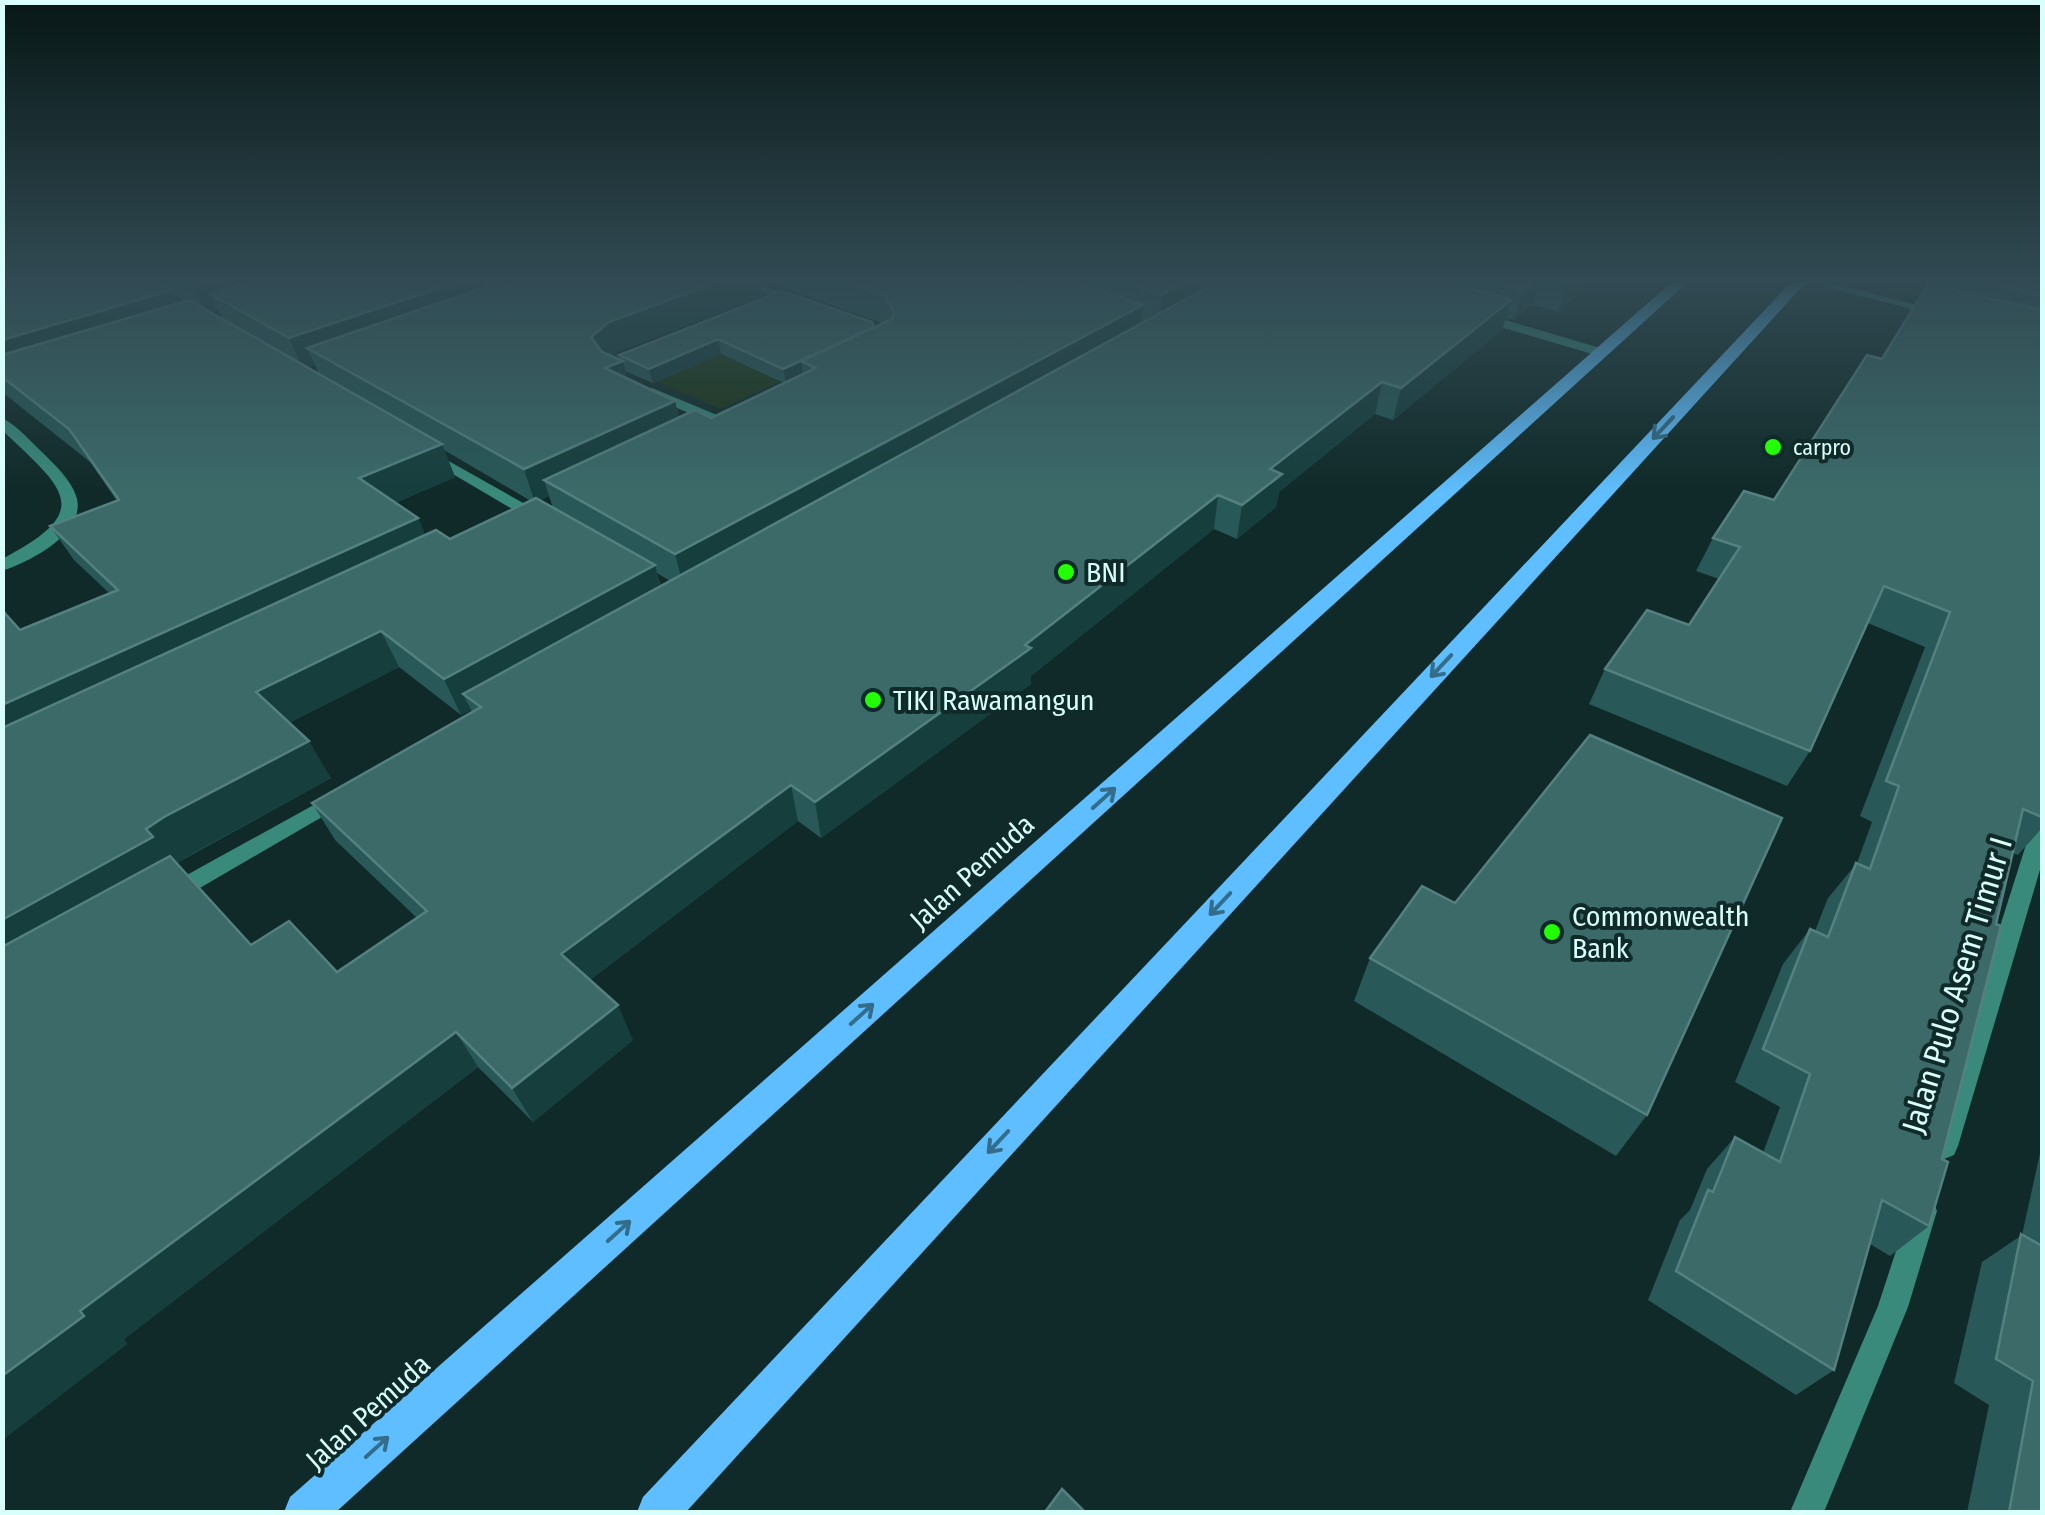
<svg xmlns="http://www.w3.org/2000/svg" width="2045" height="1515" viewBox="0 0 2045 1515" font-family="'Fira Sans Condensed',sans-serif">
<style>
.green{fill:#1b3412}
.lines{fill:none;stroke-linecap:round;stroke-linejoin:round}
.street{fill:#398a7b;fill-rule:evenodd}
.primary{fill:#5fbeff;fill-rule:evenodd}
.wall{fill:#285857;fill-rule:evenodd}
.shaded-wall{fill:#163e3d}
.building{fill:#3b6a69;stroke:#548180;stroke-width:2.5}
.oneway{stroke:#336d89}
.poi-dot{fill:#22ff04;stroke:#0f2a28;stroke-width:4}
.labels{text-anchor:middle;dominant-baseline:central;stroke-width:8;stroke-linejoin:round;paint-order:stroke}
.far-poi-label{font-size:22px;fill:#d8fffb;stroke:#0f2a28;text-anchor:start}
.poi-label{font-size:28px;fill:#d8fffb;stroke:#0f2a28;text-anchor:start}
.street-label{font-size:28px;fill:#d8fffb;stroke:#0f2a28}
.near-street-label{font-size:32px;fill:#d8fffb;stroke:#0f2a28}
</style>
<rect width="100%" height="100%" fill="#0f2a28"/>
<polygon class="green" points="782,302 875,337 721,409 625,368"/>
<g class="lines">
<g class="street">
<polygon points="733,280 749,280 803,302 793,304"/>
<polygon points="1800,280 1820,280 1944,312 1938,316"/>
<polygon points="1478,312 1607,350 1609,353 1599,356 1474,319 1472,316"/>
<polygon points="652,388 729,420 731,423 719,426 647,395 645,392"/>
<path d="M2,418C18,426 31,442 44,454C56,466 73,482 77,499C85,534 29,562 2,571V559C96,510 65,490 2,430Z"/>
<polygon points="429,450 548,517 550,520 542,525 536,523 424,457 424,451"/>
<polygon points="339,791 346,793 349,798 346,803 181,899 173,902 165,899 162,893 165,887"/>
<polygon points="2042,821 2042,863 1958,1146 1954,1155 1944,1159 1934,1155 1930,1146 2031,829 2034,823"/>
<polygon points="1923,1197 1933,1201 1937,1211 1908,1307 1824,1512 1790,1512 1878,1306 1909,1211 1913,1201"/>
</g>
<g class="primary">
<polygon points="1674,280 1690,280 336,1512 284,1512 290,1497"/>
<polygon points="1793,280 1808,280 686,1512 637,1512 643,1497"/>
</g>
</g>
<g class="wall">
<path d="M2,280H760L763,296L617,352L612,356L620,360L619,355L782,291L874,327L882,323L761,280H1594L1558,312L1532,305L1514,320L1506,318L1502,330L1393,420L1375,414L1279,492L1276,507L1237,539L1214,529L1031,676V684L821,838L798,821L590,980L633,1040L533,1122L478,1067L124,1339L127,1344L2,1440V610L20,630L109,593L74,560L50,526L117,501L90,462L2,392ZM173,294L186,301L178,304ZM218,310L223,319L211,313ZM721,354L784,383L711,418H679L675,401L627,379L625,371L653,383ZM315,365L319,374L307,368ZM444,450L531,501L450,539L425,535L418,518L395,503L455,477ZM549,496L553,508L540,500ZM657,573L670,581L661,586ZM399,667L461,715L471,710L472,712L312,803L335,840L417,918L337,972L251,945L177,863L331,778L289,723Z"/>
<polygon points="1931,280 2042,280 2042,828 2018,855 2013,853 1942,1159 1929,1226 1890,1256 1870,1244 1834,1370 1796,1395 1648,1300 1680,1220 1690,1210 1707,1169 1735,1137 1763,1153 1780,1107 1735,1082 1783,964 1810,929 1815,931 1828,898 1857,863 1872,822 1860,816 1925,647 1868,623 1810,751 1787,786 1589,704 1605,669 1689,625 1719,579 1696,571 1713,538 1774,500 1882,359"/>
<polygon points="1370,958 1647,1115 1616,1156 1354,1001"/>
<polygon points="2042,1144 2042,1512 1967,1512 1989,1405 1954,1383 1982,1262 2022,1235"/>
</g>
<g class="shaded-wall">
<polygon points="208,280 316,280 210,294 218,310 207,314 193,285"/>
<polygon points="464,280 557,280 307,348 315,365 303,369 289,338"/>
<polygon points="723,280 760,280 763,296 617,352 599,368 591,337 609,322"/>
<polygon points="1190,280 1240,280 1160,325 1162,295"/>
<polygon points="1536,280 1540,280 1532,305 1514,320 1523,291"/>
<polygon points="1570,280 1594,280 1558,312 1568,283"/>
<polygon points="172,290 187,320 2,377 2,340"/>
<polygon points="1511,300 1502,330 1393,420 1401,388"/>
<polygon points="1143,305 1141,335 684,589 675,554"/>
<polygon points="874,327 816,368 801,361 803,375 786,383 783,369"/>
<polygon points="718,339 721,354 653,383 649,369"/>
<polygon points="623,361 631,392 605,368"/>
<polygon points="1382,382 1375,414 1279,492 1276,507 1237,539 1242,505 1270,469"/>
<polygon points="675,401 682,433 544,480 549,496 535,503 524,469"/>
<polygon points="442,444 455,477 374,512 359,478"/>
<polygon points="1218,495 1214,529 1031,676 1031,684 821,838 815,802 1025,645"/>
<polygon points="418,518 432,552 2,756 2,705"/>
<polygon points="655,565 664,600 463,694 471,710 461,715 444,679"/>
<polygon points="381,631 399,667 279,728 256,692"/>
<polygon points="309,741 331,778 192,854 2,977 2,920 164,817"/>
<polygon points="791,785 798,821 578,989 561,954"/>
<polygon points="618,1005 633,1040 533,1122 512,1088"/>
<polygon points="456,1032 478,1067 124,1339 127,1344 2,1440 2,1376 80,1311"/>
</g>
<g class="building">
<polygon points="2,280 155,280 172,290 2,340"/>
<polygon points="185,280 208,280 193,285"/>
<polygon points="256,280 464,280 289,338 210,294"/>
<polygon points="506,280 723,280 609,322 591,337 602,352 623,361 605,368 675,401 524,469 307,348"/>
<polygon points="840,280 1071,280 1143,305 675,554 544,480 695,410 711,418 816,368 801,361 892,319 894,312 884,295"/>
<polygon points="1116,280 1190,280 1162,295"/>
<polygon points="1221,280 1442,280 1511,300 1401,388 1382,382 1270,469 1282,474 1242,505 1218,495 1025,645 1031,648 815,802 791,785 561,954 618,1005 512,1088 456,1032 80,1311 84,1316 2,1376 2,947 170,856 251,945 289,921 337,972 427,911 312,803 481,707 463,694"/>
<polygon points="1487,280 1536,280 1523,291"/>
<polygon points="1972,280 2042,280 2042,296"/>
<polygon points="1928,284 2042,310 2042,817 2023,809 1996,924 2001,926 1942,1159 1948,1162 1929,1226 1882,1200 1834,1370 1676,1271 1708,1190 1713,1192 1735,1137 1780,1162 1810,1074 1763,1049 1810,929 1828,937 1856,863 1870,869 1899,786 1886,781 1950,612 1884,586 1810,751 1605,669 1647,610 1689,625 1740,547 1713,538 1744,491 1774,500 1867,355 1882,359"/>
<polygon points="782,291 872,322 874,327 783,369 718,339 649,369 619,355"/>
<polygon points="189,300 442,444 359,478 418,518 2,705 2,610 20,630 118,590 50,526 119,500 69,429 2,377 2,355"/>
<polygon points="536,498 655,565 444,679 381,631 256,692 309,741 164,817 146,829 153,837 2,920 2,728 436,530 450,539"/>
<polygon points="1590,735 1782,818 1647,1115 1370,958 1422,886 1455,903"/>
<polygon points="2021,1234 2042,1246 2042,1512 2009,1512 2033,1381 1996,1359"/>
<polygon points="1062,1489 1085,1512 1045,1512"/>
</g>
<defs><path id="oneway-shaft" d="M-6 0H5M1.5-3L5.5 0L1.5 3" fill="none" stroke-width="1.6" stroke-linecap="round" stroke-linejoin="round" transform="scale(2.5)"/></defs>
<g class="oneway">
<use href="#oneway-shaft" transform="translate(1663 428) rotate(133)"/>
<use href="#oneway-shaft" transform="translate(1441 666) rotate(133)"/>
<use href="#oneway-shaft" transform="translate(1104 798) rotate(-42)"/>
<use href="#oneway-shaft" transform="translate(1220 904) rotate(133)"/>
<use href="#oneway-shaft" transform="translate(862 1014) rotate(-42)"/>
<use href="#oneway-shaft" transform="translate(998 1142) rotate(133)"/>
<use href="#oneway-shaft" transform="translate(619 1231) rotate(-42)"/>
<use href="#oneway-shaft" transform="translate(377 1447) rotate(-42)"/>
</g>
<linearGradient id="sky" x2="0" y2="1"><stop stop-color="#081716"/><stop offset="0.57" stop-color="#314a53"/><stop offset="1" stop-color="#314a53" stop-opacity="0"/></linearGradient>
<rect width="2045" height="492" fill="url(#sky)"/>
<g class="poi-dot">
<circle cx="1773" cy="447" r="10"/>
<circle cx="1066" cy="572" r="10"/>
<circle cx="873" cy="700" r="10"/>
<circle cx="1552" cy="932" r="10"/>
</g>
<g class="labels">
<g class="far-poi-label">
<text x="1793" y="447">carpro</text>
</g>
<g class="poi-label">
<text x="1086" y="572">BNI</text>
<text x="893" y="700">TIKI Rawamangun</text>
<text x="1572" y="916">Commonwealth<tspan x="1572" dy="32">Bank</tspan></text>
</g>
<g class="street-label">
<text transform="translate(972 872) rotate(-42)">Jalan Pemuda</text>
<text transform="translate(368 1412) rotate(-42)">Jalan Pemuda</text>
</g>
<g class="near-street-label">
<text transform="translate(1957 985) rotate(-73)">Jalan Pulo Asem Timur I</text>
</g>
</g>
<rect width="2045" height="1515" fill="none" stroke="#d8fffb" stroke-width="10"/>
</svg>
